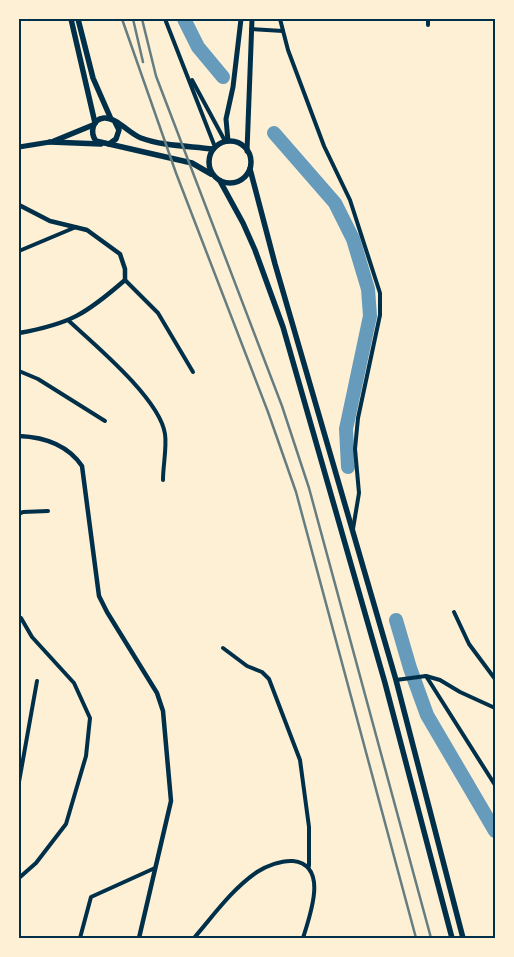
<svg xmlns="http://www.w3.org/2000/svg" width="514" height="957" viewBox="0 0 514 957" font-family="Inter,sans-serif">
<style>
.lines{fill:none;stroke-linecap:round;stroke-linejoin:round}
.river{stroke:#669bbc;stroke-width:14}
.minor{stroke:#003049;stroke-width:4}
.tertiary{stroke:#003049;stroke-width:4.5}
.secondary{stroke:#003049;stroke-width:5}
.primary{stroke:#003049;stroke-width:5.5}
.rail{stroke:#657d81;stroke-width:2.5}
.neatline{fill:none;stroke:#003049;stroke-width:2}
</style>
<rect width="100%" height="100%" fill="#fdf0d5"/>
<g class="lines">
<g class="river">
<polyline points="184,19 198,47 223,77"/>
<polyline points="274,133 335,203 353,239 368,289 370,316 346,429 348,467"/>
<polyline points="396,620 410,668 427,715 495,831"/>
</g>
<g class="minor">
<polyline points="165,19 215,147"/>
<polyline points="280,19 288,50 324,146 350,200 380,293 380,315 358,418 355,449 359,493 353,529"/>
<polyline points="428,25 428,19"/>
<polyline points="251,29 283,31"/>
<polyline points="192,80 225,141"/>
<polyline points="19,251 76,227"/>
<polyline points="125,280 158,313 193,372"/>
<path d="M69,321C95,345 160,399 165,434C167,448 163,465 163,480"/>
<polyline points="19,371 38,379 105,421"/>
<polyline points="19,514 23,512 48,511"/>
<polyline points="454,612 469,644 495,679"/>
<polyline points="19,619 21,618 32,637 74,683 90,718 86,756 66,824 36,863 19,878"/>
<polyline points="223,648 247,666 262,672 269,679 300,760 309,827 309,866"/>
<polyline points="426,676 495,785"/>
<polyline points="396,680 426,676 440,680 460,692 495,708"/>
<polyline points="19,782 37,681"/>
<polyline points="80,938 91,897 155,868"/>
<path d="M194,938C213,916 232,889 257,872C266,866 282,860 293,861C329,865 310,915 303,938"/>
</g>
<g class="tertiary">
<path d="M19,205L50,221L87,230L120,254L125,269V280C86,314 70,324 19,333"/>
<path d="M19,436C44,437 67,444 82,466L99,596L107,612L157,693L163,711L171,801L139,938"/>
</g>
<g class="secondary">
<polyline points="228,141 226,119 233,87 241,19"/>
<polyline points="19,147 50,142"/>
<polyline points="247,151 252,19"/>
</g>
<g class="primary">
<polyline points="71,19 95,123"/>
<polyline points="78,19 93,78 111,119"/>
<path d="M115,122L119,130L116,139L109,144L96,141C90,133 92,119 104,118C116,117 130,134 141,138C162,146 190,146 213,149"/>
<circle cx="230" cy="162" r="21"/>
<polyline points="54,141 93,125"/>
<polyline points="50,142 101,144"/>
<polyline points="109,144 192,163 211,174"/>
<polyline points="250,169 275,264 396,680 463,938"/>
<polyline points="220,181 243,223 255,250 283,327 385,683 452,938"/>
</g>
<g class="rail">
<polyline points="122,19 176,173 268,412 296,492 416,938"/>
<polyline points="133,19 143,62"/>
<polyline points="142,19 156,76 282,406 309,488 431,938"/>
</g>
</g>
<rect width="514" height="957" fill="none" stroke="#fdf0d5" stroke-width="40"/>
<rect x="20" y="20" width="474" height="917" class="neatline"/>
</svg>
